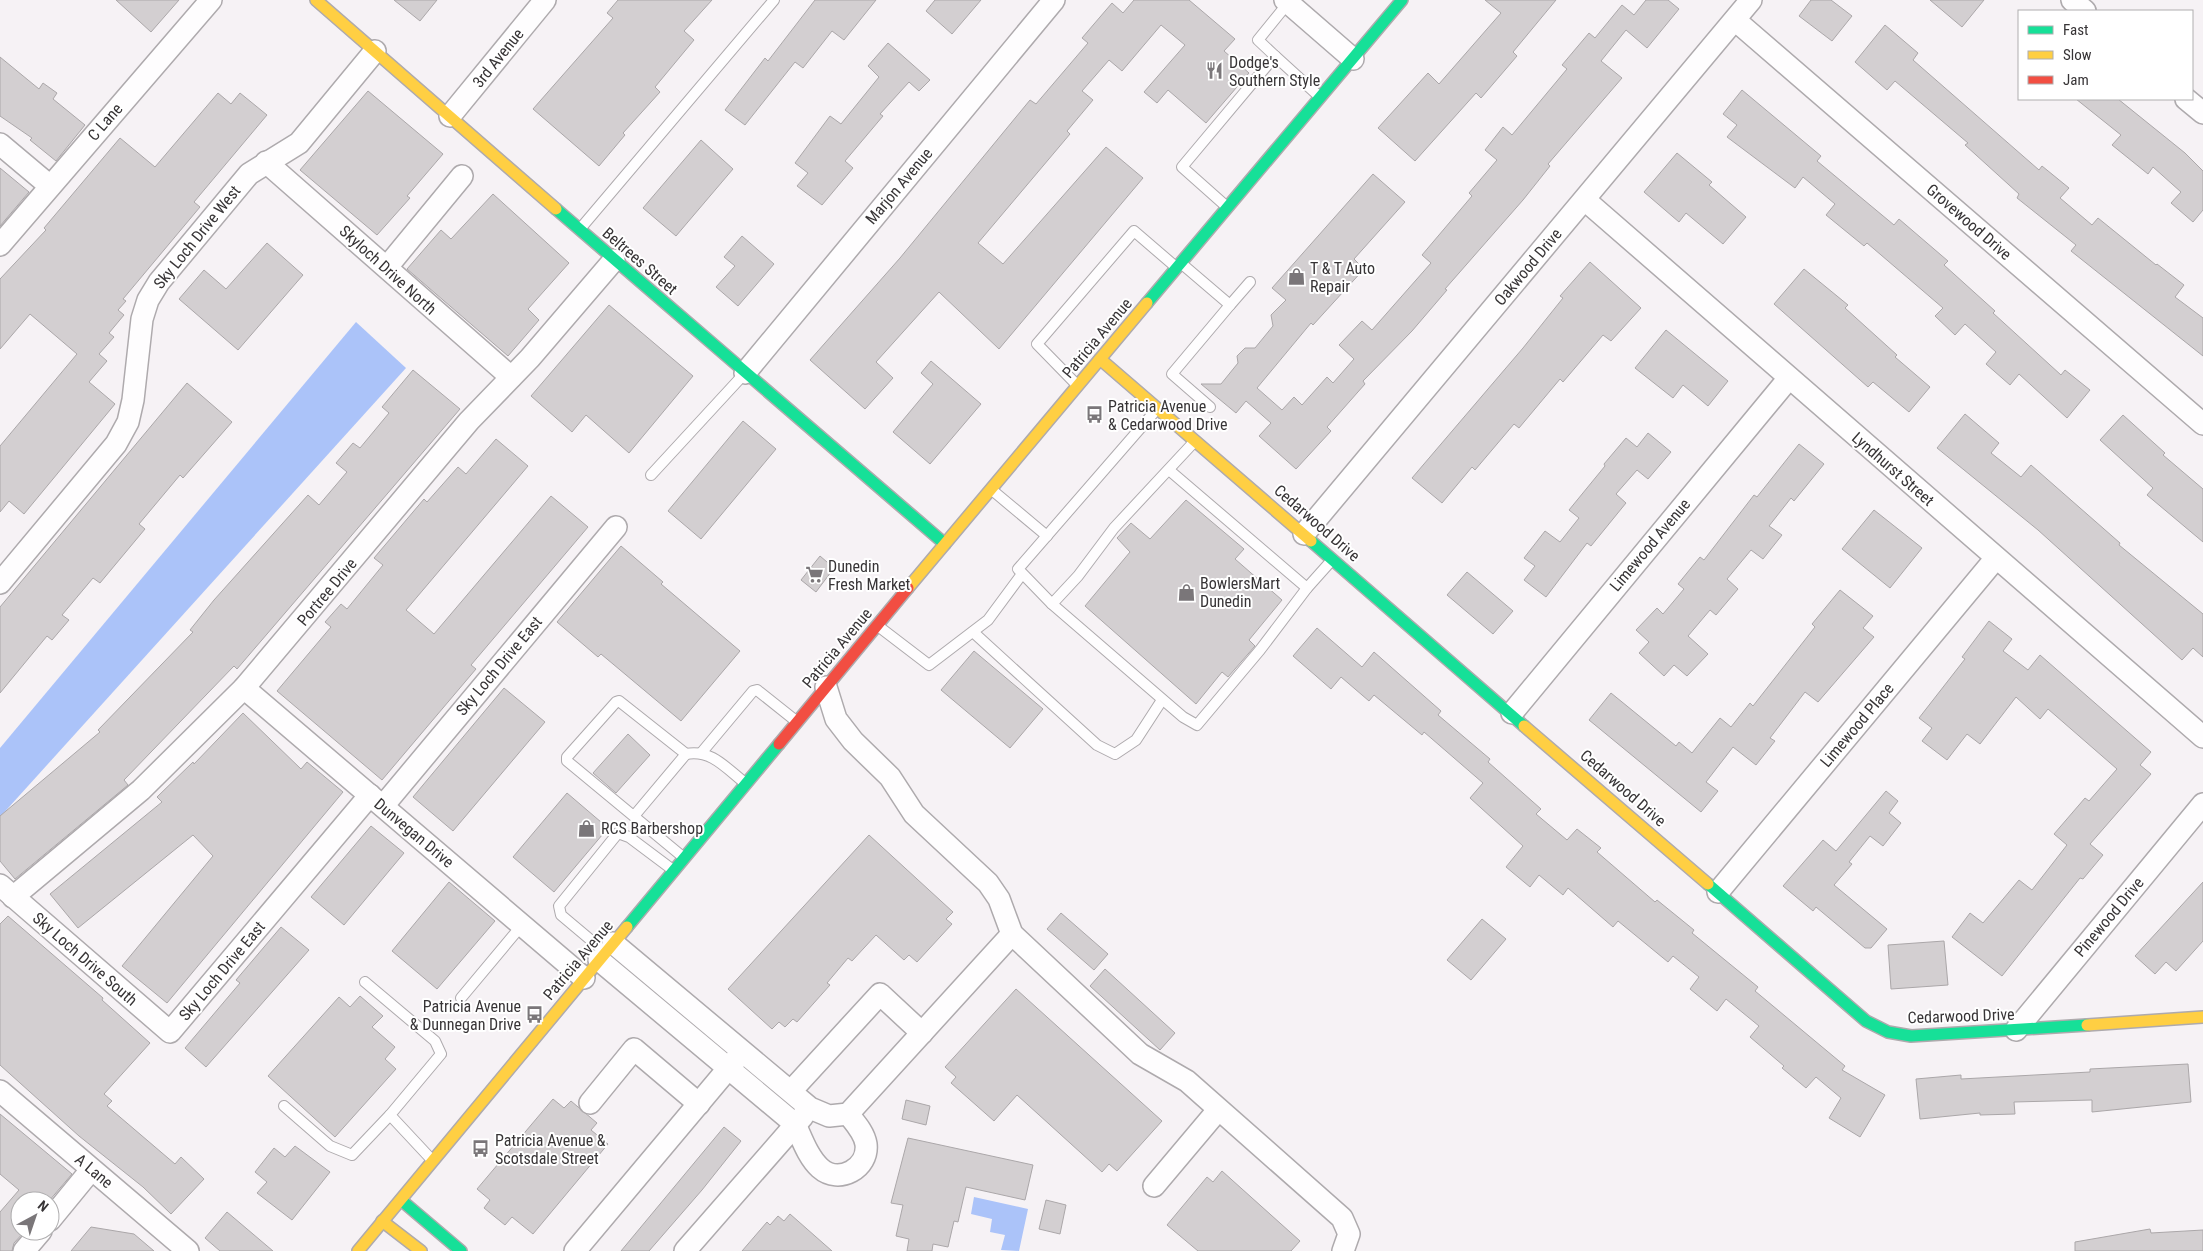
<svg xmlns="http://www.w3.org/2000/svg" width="2203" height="1251" viewBox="0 0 2203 1251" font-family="'Roboto Condensed',sans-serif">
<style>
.water{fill:#abc3f9}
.building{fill:#d3cfd1;stroke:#aba7a9}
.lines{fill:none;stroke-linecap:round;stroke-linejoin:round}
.lane-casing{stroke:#aeaaad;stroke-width:12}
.street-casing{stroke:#aeaaad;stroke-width:24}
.fast-casing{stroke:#aeaaad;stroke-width:14}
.slow-casing{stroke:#aeaaad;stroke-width:14}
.jam-casing{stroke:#aeaaad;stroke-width:14}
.lane{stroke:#fefdfe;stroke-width:10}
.street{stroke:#fefdfe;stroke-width:21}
.fast{stroke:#16e098;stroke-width:11}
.slow{stroke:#ffcf43;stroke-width:11}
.jam{stroke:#f24e42;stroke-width:11}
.labels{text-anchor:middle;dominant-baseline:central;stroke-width:4;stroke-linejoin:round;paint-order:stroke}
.street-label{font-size:16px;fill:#373436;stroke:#fff}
.poi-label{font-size:16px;fill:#373436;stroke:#fff;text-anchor:start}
</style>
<rect width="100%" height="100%" fill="#f6f2f5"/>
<g class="water">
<polygon points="356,322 406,368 0,817 0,748"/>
<polygon points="974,1197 1028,1209 1019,1251 1001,1250 1005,1235 990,1232 992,1219 971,1214"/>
</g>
<g class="building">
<polygon points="116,0 179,0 151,32"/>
<polygon points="394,0 437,0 420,21"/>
<polygon points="618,0 712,0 684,31 694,40 655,87 660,92 623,133 625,135 599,166 533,109 613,18 607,13"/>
<polygon points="815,0 876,0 844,40 832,31 803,68 795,62 745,125 725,110 765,58 768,61"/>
<polygon points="935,0 981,0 952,34 926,11"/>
<polygon points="1134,0 1189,0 1235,39 1224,51 1249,73 1206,123 1168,90 1157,103 1144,92 1185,45 1161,25 1122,71 1109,60 1082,91 1093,100 1067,131 1070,134 978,243 1003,264 1106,147 1143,178 999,349 939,292 876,362 893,378 865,409 810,360 900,258 1030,100 1036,104 1088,43 1082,38 1112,3 1123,13"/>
<polygon points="1485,0 1556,0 1513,52 1517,56 1481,98 1476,93 1415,161 1378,128 1428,73 1439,84 1501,13"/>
<polygon points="1646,0 1668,0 1679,9 1647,48 1626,30 1601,61 1622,78 1548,164 1550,166 1523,200 1445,289 1447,290 1412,331 1363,381 1365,384 1327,427 1331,431 1296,469 1259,436 1271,423 1246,401 1236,413 1201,384 1221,384 1238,363 1237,356 1245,348 1255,348 1273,326 1271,315 1286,300 1272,288 1373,174 1405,202 1354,259 1364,269 1313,325 1311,323 1257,388 1282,410 1294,397 1302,405 1327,377 1333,383 1354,359 1339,345 1362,321 1372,330 1431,263 1422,255 1472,196 1469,193 1497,160 1485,150 1503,127 1512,135 1567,69 1562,65 1589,33 1595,38 1622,5 1634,15"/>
<polygon points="1811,0 1831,0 1852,16 1832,41 1799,16"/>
<polygon points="1930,0 1984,0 1962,27"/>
<polygon points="1885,25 1918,53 1913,60 2039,170 2042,166 2069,188 2060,198 2092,225 2098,218 2156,265 2157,264 2184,285 2175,297 2203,318 2203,356 2071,251 2076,245 2017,198 2019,194 1965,145 1968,143 1895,81 1887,90 1855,62"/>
<polygon points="888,43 930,80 919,91 909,82 880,114 883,116 845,161 853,168 822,205 797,186 808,173 795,163 830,116 841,124 879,77 868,66"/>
<polygon points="0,57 39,89 43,83 57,93 53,99 85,125 56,161 30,140 32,138 0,116"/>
<polygon points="1742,90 1821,156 1817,161 1894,225 1899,219 1948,261 1944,265 1995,311 1993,313 2061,375 2065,370 2090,390 2067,418 2019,374 2010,385 1986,364 1996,352 1965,324 1955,335 1935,316 1943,308 1867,243 1864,246 1826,215 1835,204 1803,177 1795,188 1727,137 1737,125 1723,114"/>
<polygon points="368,91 443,154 407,196 410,198 377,235 300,170"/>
<polygon points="218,93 231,104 240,93 267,115 194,202 200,207 123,299 126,301 118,310 124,315 109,333 114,337 99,354 107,361 89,382 115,404 24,514 9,501 0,512 0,446 77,354 30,314 0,349 0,279 46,230 44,228 120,138 155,167"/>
<polygon points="2076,99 2118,99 2185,153 2203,171 2203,210 2193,222 2171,203 2181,192 2153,167 2148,174 2112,145 2121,135"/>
<polygon points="701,140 733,169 676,236 643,208"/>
<polygon points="1677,153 1712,182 1709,185 1746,217 1723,244 1686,213 1679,222 1644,192"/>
<polygon points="0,168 29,192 0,226"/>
<polygon points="493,194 569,263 528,309 539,320 508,356 407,269 441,230 451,239"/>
<polygon points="742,236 774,264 738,306 716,287 735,266 724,257"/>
<polygon points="267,243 303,275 238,350 179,299 204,270 226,289"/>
<polygon points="1590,262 1641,308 1611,341 1603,335 1563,382 1560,379 1519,428 1514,424 1475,470 1472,467 1442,503 1412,478 1523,348 1563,298 1560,296"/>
<polygon points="1804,269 1848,305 1845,308 1897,355 1895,357 1930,387 1909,412 1873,382 1868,387 1774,304"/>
<polygon points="609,305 693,376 629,453 586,415 572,432 531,396"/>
<polygon points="1666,330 1728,381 1708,406 1683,385 1673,398 1635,368"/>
<polygon points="931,361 981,404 930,464 893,432 933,384 921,373"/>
<polygon points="413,370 460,409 237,669 234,666 124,780 128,785 15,879 0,861 0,816 100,732 98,730 193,632 190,630 214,600 308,495 319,505 347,472 336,463 353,443 360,448 389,413 382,407"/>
<polygon points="187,383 232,422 183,478 180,475 139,524 145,529 100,583 93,578 62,615 69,620 52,640 47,636 0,693 0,607"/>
<polygon points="1965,414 1999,443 1991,453 2021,477 2031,465 2120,543 2119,545 2203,614 2203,657 2193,648 2182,660 2038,530 1937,448"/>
<polygon points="2123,415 2165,453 2163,455 2203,489 2203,542 2147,495 2153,488 2100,440"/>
<polygon points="743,421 776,449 701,539 668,511"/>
<polygon points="1648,433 1671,452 1648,479 1637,470 1616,494 1626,503 1591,546 1587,543 1546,597 1524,580 1535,566 1524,558 1545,531 1560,542 1579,518 1569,510 1605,466 1604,464 1626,438 1637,447"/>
<polygon points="496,439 528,466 406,610 434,634 551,496 588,527 471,665 476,669 382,780 277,691 331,627 325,622 341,604 347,609 383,565 374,558 424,499 427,502 458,467 466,474"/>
<polygon points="1799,444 1824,464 1794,501 1791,498 1769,526 1782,535 1763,559 1751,550 1727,579 1738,589 1716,615 1710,610 1688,636 1708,654 1687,676 1674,665 1664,676 1639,653 1649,642 1636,630 1657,608 1663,614 1684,589 1678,584 1700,557 1704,560 1754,495 1757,497"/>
<polygon points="1186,500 1244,549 1235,559 1282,600 1249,640 1255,646 1228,677 1222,672 1196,704 1085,606 1130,552 1117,538 1131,523 1150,539"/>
<polygon points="1874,510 1922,548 1890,588 1842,549"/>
<polygon points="621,546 663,582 661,584 740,651 681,721 601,654 598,657 557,622"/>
<polygon points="820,556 834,568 816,592 801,580"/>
<polygon points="1467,572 1513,611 1493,634 1447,595"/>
<polygon points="1840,590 1873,616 1863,628 1874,637 1818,702 1805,692 1770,738 1775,741 1756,765 1733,747 1706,782 1718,791 1701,812 1589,720 1611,693 1676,746 1679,742 1692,753 1720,718 1731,727 1750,703 1753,706 1815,627 1812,624"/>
<polygon points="1989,621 2012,639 2003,651 2028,670 2040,655 2151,752 2140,765 2151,774 2090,844 2103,855 2083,879 2080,878 2002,976 1952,937 1970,913 1983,923 2019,880 2032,890 2067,845 2054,834 2085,798 2089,801 2117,769 2048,709 2040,719 2016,697 1980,744 1967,734 1947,760 1922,741 1932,728 1919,718 1965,659 1962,657"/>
<polygon points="1317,628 1362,667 1374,652 1441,711 1438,715 1490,759 1488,762 1541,809 1536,814 1567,840 1577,829 1601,848 1597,852 1655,902 1657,900 1694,930 1692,933 1758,987 1755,991 1845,1066 1842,1070 1885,1095 1860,1137 1829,1118 1841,1098 1816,1077 1806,1088 1782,1068 1784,1066 1750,1037 1759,1026 1726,999 1717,1011 1690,989 1699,977 1673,956 1668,962 1618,921 1613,927 1568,888 1563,895 1539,875 1530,887 1506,867 1523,846 1470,798 1483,783 1424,732 1422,735 1374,695 1369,701 1341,677 1331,689 1293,656"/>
<polygon points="974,651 1043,709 1010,748 941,690"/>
<polygon points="504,688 545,722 453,831 413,797"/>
<polygon points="243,713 301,769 307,762 343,792 167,1003 122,966 213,856 193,835 78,928 50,894 162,802 157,797 193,762 194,764"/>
<polygon points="628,734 650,755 616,793 593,773"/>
<polygon points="1886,791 1898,801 1889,813 1901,823 1883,846 1870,836 1849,862 1852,864 1834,885 1887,929 1871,948 1865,948 1816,907 1813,911 1783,886 1823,840 1836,851"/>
<polygon points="567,793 608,828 554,892 513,857"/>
<polygon points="371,826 404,853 344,925 311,897"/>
<polygon points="869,835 953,912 946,919 952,924 917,962 909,955 904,960 876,935 852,961 848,958 827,983 830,985 797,1022 793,1019 785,1027 779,1022 772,1029 728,989"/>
<polygon points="449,882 495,921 437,989 392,951"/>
<polygon points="2203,882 2203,941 2176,971 2166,962 2155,974 2135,956"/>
<polygon points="1061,913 1108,954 1094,970 1047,929"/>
<polygon points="8,916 103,998 102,1000 150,1043 104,1094 112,1101 107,1106 175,1164 181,1157 204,1179 171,1214 143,1187 79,1136 0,1065 0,924"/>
<polygon points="1482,919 1506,939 1471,980 1447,960"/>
<polygon points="281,927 309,950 206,1067 185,1048 240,983 236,980"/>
<polygon points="1944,941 1948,985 1891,989 1888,945"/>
<polygon points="1105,969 1175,1033 1160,1050 1090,986"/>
<polygon points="1016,989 1162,1121 1117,1171 1109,1164 1102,1172 1017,1095 994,1121 951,1083 956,1077 945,1067"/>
<polygon points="360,996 383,1016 372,1027 395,1047 385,1059 396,1069 335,1137 268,1076 339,997 350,1007"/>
<polygon points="2188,1064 2191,1102 2092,1112 2092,1100 2014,1102 2015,1114 1980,1115 1980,1113 1920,1119 1916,1079 1961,1075 1961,1079 2090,1072 2090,1069"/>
<polygon points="553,1099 564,1108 571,1101 597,1123 591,1130 608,1144 533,1234 512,1217 505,1225 484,1208 490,1200 477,1189"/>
<polygon points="906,1100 930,1106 926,1125 902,1119"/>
<polygon points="0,1114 72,1174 49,1201 20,1201 20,1231 25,1231 14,1243 12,1251 0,1251 0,1212 19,1190 0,1174"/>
<polygon points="724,1127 741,1141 702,1190 649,1251 621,1251"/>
<polygon points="908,1138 1033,1165 1025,1200 966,1187 958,1222 954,1221 948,1247 933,1244 932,1251 907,1251 909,1239 896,1236 903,1205 891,1203"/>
<polygon points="295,1146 330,1172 292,1220 257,1193 267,1182 255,1172 274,1148 285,1157"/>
<polygon points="1222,1171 1300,1241 1291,1251 1198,1251 1167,1225 1207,1177 1213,1182"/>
<polygon points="1046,1200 1066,1205 1060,1234 1039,1229"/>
<polygon points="227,1212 273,1251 220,1251 205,1238"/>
<polygon points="790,1214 832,1251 742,1251 767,1222 770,1225 778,1216 784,1221"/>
<polygon points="91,1227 134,1234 154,1251 71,1251"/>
<polygon points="2150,1229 2151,1233 2203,1230 2203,1251 2075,1251 2075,1242"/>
</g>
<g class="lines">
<defs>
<g id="lane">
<polyline points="1275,56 1258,40 1288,3"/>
<polyline points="1227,207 1182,167 1275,56 1320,97"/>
<polyline points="580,229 774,0"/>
<polyline points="1182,264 1230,305 1172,374 1210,407"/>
<polyline points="1230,305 1250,282"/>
<polyline points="1077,385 1037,344 1134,231 1177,268"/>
<polyline points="1157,409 1018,569 1052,604 1078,576 1114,528 1195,441"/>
<polyline points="1169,470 1307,588 1332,560"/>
<polyline points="651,475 745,373"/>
<polyline points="992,490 1047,536"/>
<polyline points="1052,604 1183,717 1197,725 1260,650 1307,588"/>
<polyline points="878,626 929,665 988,620 1022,574"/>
<polyline points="973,632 1097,745 1115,754 1136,740 1162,700"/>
<polyline points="702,752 753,691 757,690 796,721"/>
<path d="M686,754C711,749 726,768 745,783"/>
<polyline points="634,816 686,754 619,701 616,702 567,757 567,761 683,857"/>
<polyline points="605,952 561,915 559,906 618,833 629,837 673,870"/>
<polyline points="365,982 435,1041 441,1054 390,1115 432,1160"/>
<polyline points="461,998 522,925"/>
<polyline points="284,1106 330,1146 352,1155 390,1115"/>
</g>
<g id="street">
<polyline points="1285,0 1353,59"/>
<polyline points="2072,0 2085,11"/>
<polyline points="1735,20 2203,424"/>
<polyline points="2186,99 2203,113"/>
<polyline points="450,116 545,0"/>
<polyline points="0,144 50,186"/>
<polyline points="266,162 511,377"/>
<polyline points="1585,200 2203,737"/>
<polyline points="0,245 211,0"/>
<polyline points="387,267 462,176"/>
<polyline points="745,373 1054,0"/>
<polyline points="1304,534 1751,0"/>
<polyline points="0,583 116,444 128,422 133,400 142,319 148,300 159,282 249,174 299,143 375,51"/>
<polyline points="826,687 836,719 853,741 890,777 914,814 988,883 999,899 1012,934 1140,1054 1187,1081 1342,1218 1349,1234 1343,1251"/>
<polyline points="244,688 584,978"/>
<polyline points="1512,713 1789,378"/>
<polyline points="383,806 616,527"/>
<polyline points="0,885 170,1032 370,795"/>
<polyline points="1718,892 1996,558"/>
<polyline points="13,897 141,790 244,688 469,421 530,358 614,260"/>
<polyline points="613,943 810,1108 829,1116 848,1114 1012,934"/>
<path d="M599,960L795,1124C802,1139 808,1157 820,1168C839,1185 869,1168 866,1144C864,1132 855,1123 848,1114"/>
<polyline points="2016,1030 2203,804"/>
<polyline points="792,1090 880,994 922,1033"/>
<polyline points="0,1091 188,1251"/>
<polyline points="590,1103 634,1049 699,1104"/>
<polyline points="1154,1186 1218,1110"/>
<polyline points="50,1220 91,1170"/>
<polyline points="24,1251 41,1231"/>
<polyline points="575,1251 737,1058"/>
<polyline points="685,1251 803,1116"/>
</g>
<g id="fast">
<polyline points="556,209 945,544"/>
<polyline points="1147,303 1402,0"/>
<polyline points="1311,541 1524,726"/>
<polyline points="1708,884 1866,1021 1888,1032 1911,1036 2087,1025"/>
<polyline points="627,927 779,744"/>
<polyline points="401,1200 461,1251"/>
</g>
<g id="slow">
<polyline points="316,0 556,209"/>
<polyline points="1100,359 1311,541"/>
<polyline points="908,588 1147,303"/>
<polyline points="1524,726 1708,884"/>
<polyline points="2087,1025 2203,1017"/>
<polyline points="382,1221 421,1251"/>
<polyline points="358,1251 627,927"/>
</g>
<polyline id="jam" points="779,744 908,588"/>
</defs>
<use href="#lane" class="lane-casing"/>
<use href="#street" class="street-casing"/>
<use href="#fast" class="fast-casing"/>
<use href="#slow" class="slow-casing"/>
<use href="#jam" class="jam-casing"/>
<use href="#lane" class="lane"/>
<use href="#street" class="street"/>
<use href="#fast" class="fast"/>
<use href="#slow" class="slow"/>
<use href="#jam" class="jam"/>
</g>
<defs>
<symbol id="restaurant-bare" viewBox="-9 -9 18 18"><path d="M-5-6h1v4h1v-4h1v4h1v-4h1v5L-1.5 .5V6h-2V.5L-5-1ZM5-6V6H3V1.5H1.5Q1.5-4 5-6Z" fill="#7a7679" stroke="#fff" stroke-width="2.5" paint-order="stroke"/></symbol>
<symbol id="shop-bare" viewBox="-9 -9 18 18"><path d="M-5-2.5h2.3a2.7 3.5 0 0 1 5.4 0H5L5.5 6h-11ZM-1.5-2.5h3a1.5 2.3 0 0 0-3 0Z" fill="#7a7679" stroke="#fff" stroke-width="2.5" paint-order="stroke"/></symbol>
<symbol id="bus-bare" viewBox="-9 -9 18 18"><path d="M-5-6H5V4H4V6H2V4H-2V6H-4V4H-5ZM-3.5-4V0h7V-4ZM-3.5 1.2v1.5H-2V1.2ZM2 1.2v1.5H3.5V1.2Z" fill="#7a7679" stroke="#fff" stroke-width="2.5" paint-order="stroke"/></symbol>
<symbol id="supermarket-bare" viewBox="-9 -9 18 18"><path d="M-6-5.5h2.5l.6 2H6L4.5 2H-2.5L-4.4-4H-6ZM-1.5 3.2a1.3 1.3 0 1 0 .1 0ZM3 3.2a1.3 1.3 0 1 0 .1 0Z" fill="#7a7679" stroke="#fff" stroke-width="2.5" paint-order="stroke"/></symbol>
</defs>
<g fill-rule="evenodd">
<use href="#restaurant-bare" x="1202" y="58" width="25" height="25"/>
<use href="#shop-bare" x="1284" y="264" width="25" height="25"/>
<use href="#bus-bare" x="1082" y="402" width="25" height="25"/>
<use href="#supermarket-bare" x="802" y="562" width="25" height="25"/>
<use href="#shop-bare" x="1174" y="580" width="25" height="25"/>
<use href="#shop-bare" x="574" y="816" width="25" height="25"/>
<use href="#bus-bare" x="522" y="1002" width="25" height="25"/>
<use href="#bus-bare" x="468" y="1136" width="25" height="25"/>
</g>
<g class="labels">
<g class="street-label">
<text transform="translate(498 58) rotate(-51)">3rd Avenue</text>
<text transform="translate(105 122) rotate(-49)">C Lane</text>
<text transform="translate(899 186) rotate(-50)">Marjon Avenue</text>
<text transform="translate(1969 222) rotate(41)">Grovewood Drive</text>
<text transform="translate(197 237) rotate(-51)">Sky Loch Drive West</text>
<text transform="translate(640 261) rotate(41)">Beltrees Street</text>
<text transform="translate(1528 267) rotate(-50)">Oakwood Drive</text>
<text transform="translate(388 270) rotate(42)">Skyloch Drive North</text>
<text transform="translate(1097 338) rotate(-50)">Patricia Avenue</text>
<text transform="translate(1893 469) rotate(41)">Lyndhurst Street</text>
<text transform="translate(1317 523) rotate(41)">Cedarwood Drive</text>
<text transform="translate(1650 545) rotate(-50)">Limewood Avenue</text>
<text transform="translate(327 592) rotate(-50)">Portree Drive</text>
<text transform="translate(837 648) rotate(-50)">Patricia Avenue</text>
<text transform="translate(499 666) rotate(-50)">Sky Loch Drive East</text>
<text transform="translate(1857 725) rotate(-50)">Limewood Place</text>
<text transform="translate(1623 788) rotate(41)">Cedarwood Drive</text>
<text transform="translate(414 833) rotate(40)">Dunvegan Drive</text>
<text transform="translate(2109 917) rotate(-50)">Pinewood Drive</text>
<text transform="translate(85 959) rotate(41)">Sky Loch Drive South</text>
<text transform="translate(578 960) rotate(-50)">Patricia Avenue</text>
<text transform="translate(222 971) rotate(-50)">Sky Loch Drive East</text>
<text transform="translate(1961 1016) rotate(-2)">Cedarwood Drive</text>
<text transform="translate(94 1171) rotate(40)">A Lane</text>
</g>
<g class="poi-label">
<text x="1229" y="62">Dodge's<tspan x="1229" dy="18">Southern Style</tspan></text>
<text x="1310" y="268">T &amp; T Auto<tspan x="1310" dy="18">Repair</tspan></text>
<text x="1108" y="406">Patricia Avenue<tspan x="1108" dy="18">&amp; Cedarwood Drive</tspan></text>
<text x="828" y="566">Dunedin<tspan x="828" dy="18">Fresh Market</tspan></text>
<text x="1200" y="583">BowlersMart<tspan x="1200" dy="18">Dunedin</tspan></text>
<text x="601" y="828">RCS Barbershop</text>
<text x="521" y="1006" text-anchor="end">Patricia Avenue<tspan x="521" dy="18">&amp; Dunnegan Drive</tspan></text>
<text x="495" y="1140">Patricia Avenue &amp;<tspan x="495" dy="18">Scotsdale Street</tspan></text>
</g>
</g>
<rect x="2018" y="10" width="175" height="90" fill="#ffffff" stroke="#afaeaf"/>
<rect x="2028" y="26" width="25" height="8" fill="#16e098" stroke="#afaeaf"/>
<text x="2063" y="35" font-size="15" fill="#373436">Fast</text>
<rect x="2028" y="51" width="25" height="8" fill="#ffcf43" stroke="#afaeaf"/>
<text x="2063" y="60" font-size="15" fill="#373436">Slow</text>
<rect x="2028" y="76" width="25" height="8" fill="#f24e42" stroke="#afaeaf"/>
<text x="2063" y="85" font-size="15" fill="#373436">Jam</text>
<g transform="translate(35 1216) rotate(40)"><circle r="24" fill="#ffffff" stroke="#afaeaf"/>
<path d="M0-4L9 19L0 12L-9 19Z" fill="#7a7679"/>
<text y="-8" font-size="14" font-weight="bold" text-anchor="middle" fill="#373436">N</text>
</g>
</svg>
